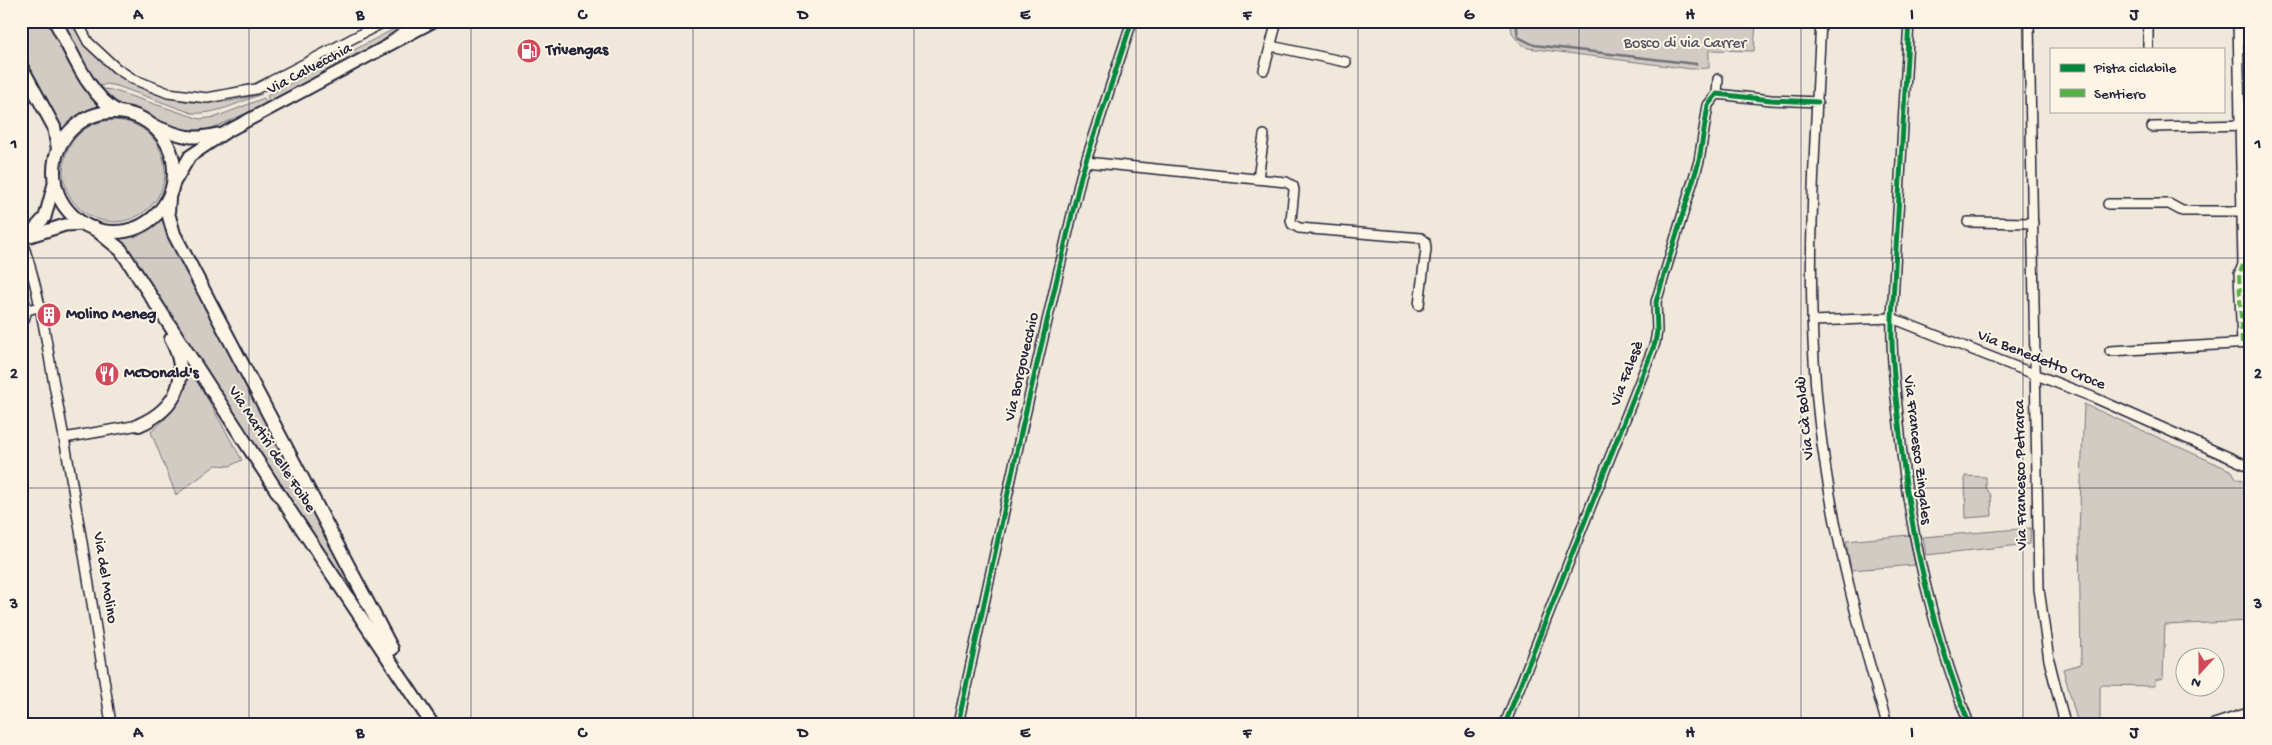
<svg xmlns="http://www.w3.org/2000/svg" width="2272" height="745" viewBox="0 0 2272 745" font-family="'Gochi Hand',sans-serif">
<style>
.green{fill:#d1cbc3;stroke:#7a767f}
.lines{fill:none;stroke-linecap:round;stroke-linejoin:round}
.stream{stroke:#716f79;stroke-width:2.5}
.minor-casing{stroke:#22223b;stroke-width:12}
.major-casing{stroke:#22223b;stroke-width:15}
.highway-casing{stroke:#22223b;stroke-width:16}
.minor{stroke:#fcf5e5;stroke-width:9}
.major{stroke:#fcf5e5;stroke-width:11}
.highway{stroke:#fcf5e5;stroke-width:12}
.quiet{stroke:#55b146;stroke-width:4;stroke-dasharray:8 4;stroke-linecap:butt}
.cycleway-casing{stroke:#fcf5e5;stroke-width:8}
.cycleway{stroke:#00873e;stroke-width:5}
.grid{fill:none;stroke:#22223b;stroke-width:1;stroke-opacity:0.55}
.labels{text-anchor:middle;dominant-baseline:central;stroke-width:4;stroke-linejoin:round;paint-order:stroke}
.park-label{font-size:16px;fill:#575564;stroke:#fcf5e5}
.poi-label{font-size:16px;font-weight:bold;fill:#22223b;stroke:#fcf5e5;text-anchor:start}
.street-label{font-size:16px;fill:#22223b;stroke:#fcf5e5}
.neatline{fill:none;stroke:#22223b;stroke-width:2}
.grid-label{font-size:16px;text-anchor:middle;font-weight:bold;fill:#22223b}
</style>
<rect width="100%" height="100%" fill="#efe8db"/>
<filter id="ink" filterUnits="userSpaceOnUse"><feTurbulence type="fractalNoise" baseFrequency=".02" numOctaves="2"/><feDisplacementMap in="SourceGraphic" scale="10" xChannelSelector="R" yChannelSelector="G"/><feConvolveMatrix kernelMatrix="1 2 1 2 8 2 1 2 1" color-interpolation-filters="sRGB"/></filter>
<g filter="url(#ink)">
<g class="green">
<polygon points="21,21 52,21 95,101 101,108 76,117 60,132 21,63"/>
<path d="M59,21H70C97,72 151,103 209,103C227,103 244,98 262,94C239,102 216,115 192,113L117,86L106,84L101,86L103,89L112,90L200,119L216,117L264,98L267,104L200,134L177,131L139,110L115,105L94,85Z"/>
<polygon points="409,21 413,21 356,57 270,102 267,96"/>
<path d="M1511,21H1756L1754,51L1709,50V68L1691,69L1528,48C1516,41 1510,35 1511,21Z"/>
<circle cx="114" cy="171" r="51"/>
<polygon points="161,220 164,221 349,580 347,582 343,581 120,242 121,238 148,230"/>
<polygon points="186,361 242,460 230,466 216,465 176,495 151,432 166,418 185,382"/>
<polygon points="2084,404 2232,471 2236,478 2251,483 2251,621 2165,625 2163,678 2155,680 2155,686 2100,685 2100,724 2078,724 2063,669 2081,664 2079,533"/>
<polygon points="1965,476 1986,477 1986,488 1991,495 1992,516 1966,518"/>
<polygon points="2031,528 2030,544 1926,555 1923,537"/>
<polygon points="1909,535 1915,565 1851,570 1846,541"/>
</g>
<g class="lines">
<polyline class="stream" points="1516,21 1518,37 1534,45 1696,64"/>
<defs>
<g id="minor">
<polyline points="77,21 88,42 116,68 133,79 168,93 207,98 256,89 386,21"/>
<path d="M1821,21C1814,162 1803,304 1822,444C1835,540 1859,631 1887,724"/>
<path d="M1909,21L1892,318C1891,354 1895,389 1899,424C1908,526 1932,628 1969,724"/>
<polyline points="2029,21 2039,589 2049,660 2065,724"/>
<polyline points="2148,21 2148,49"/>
<polyline points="2238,21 2243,265 2251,265"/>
<polyline points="392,40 419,21"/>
<polyline points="1271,46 1346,62"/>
<polyline points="1264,70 1277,21"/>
<polyline points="1717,94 1718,79"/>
<polyline points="2152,127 2251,125"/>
<polyline points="1086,162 1286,182 1293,186 1294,190 1291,220 1292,224 1299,228 1421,238 1425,241 1426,249 1419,305"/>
<polyline points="1258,179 1264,135"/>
<polyline points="2108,204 2169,204 2182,211 2251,211"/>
<polyline points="1968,222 2033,223"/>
<path d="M21,239C40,289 46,343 56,395C77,504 94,614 111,724"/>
<polyline points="21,292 27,310 39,307"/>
<polyline points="1812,321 1892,318 2095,398 2251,467"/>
<polyline points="21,322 24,320 27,310"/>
<polyline points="2242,343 2239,274 2243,265"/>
<polyline points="2110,351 2251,343"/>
<polyline points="64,438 139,425"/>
<polyline points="958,724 1022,428 1081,176 1132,21"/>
<polyline points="1505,724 1655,343 1657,331 1656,302 1699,161 1708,105 1717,94 1771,100 1818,102"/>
<polyline points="2214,724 2251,712"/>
</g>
<g id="major">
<path d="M152,125C179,135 188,141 217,134"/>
<polyline points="174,183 190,156 226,132 434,21"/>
<polyline points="30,236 65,225 85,224"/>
<polyline points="26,238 45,217 55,180"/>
</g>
<g id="highway">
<path d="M55,21C72,51 87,94 118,112"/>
<polyline points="21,66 54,127 58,149"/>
<circle cx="114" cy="172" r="60"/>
<polyline points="169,198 168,213 174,234 392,649"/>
<polyline points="94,228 121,250 286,505 432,724"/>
<path d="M139,425C178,408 191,376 171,339"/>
</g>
</defs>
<use href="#minor" class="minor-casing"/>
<use href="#major" class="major-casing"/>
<use href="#highway" class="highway-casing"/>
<use href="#minor" class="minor"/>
<use href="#major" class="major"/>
<use href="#highway" class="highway"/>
<polyline class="quiet" points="2242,343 2239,274 2243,265"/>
<defs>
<g id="cycleway">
<path d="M1909,21L1892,318C1891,354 1895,389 1899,424C1908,526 1932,628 1969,724"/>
<polyline points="958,724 1022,428 1081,176 1132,21"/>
<polyline points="1505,724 1655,343 1657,331 1656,302 1699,161 1708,105 1717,94 1771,100 1818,102"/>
</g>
</defs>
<use href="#cycleway" class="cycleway-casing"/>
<use href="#cycleway" class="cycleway"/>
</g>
</g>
<path class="grid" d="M249,21V724M471,21V724M693,21V724M914,21V724M1136,21V724M1358,21V724M1579,21V724M1801,21V724M2023,21V724M21,258H2251M21,488H2251"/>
<defs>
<symbol id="fuel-disc" viewBox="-11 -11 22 22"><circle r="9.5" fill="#d1495b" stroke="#fcf5e5"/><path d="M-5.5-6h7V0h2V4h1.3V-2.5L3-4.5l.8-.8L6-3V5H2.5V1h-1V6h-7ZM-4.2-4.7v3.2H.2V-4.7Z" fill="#fff"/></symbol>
<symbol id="building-disc" viewBox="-11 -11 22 22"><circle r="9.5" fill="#d1495b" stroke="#fcf5e5"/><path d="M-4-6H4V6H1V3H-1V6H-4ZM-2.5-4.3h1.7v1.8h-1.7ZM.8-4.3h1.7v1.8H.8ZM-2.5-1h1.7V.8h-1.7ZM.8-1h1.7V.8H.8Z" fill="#fff"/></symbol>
<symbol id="restaurant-disc" viewBox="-11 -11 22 22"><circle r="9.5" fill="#d1495b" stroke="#fcf5e5"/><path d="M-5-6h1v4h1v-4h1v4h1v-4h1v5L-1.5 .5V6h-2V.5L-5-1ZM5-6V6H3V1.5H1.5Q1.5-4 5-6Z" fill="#fff"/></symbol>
</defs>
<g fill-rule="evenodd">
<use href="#fuel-disc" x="515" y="37" width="28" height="28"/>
<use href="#building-disc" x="35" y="301" width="28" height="28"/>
<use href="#restaurant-disc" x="93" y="360" width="28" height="28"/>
</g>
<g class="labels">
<g class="park-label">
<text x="1685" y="44">Bosco di via Carrer</text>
</g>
<g class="poi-label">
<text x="546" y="51">Trivengas</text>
<text x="66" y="315">Molino Meneg</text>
<text x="124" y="374">McDonald's</text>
</g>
<g class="street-label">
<text transform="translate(310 70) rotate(-28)">Via Calvecchia</text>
<text transform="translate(2041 361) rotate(22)">Via Benedetto Croce</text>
<text transform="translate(1023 367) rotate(-77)">Via Borgovecchio</text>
<text transform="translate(1628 374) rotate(-69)">Via Falesè</text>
<text transform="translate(1806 418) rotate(-96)">Via Cà Boldù</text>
<text transform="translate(271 450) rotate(57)">Via Martiri delle Foibe</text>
<text transform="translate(1916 450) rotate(83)">Via Francesco Zingales</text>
<text transform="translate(2022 475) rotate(-91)">Via Francesco Petrarca</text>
<text transform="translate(104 578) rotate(81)">Via del Molino</text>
</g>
</g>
<rect width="2272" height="745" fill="none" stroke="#fcf5e5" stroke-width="55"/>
<rect x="2050" y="48" width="175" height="65" fill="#fcf5e5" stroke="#a5a1a1"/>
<rect x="2060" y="64" width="25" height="8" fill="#00873e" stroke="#a5a1a1"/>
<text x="2094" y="72" font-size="15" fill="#22223b">Pista ciclabile</text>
<rect x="2060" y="89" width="25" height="8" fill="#55b146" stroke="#a5a1a1"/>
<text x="2094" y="98" font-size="15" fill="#22223b">Sentiero</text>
<g transform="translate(2200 672) rotate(201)"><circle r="24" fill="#fcf5e5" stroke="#a5a1a1"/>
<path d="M0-4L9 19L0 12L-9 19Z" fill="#d1495b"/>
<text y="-8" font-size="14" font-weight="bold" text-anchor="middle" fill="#22223b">N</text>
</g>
<rect x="28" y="28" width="2216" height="690" class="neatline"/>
<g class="grid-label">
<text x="138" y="19">A</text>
<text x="360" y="19">B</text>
<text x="582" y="19">C</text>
<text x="803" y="19">D</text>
<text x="1025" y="19">E</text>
<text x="1247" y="19">F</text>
<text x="1469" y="19">G</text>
<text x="1690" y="19">H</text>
<text x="1912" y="19">I</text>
<text x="2134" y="19">J</text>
<text x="14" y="148">1</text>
<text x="2258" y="148">1</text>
<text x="14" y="378">2</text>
<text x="2258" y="378">2</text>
<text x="14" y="608">3</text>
<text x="2258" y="608">3</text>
<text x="138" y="737">A</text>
<text x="360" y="737">B</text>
<text x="582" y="737">C</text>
<text x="803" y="737">D</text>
<text x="1025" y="737">E</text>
<text x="1247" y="737">F</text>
<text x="1469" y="737">G</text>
<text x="1690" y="737">H</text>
<text x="1912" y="737">I</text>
<text x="2134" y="737">J</text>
</g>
</svg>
